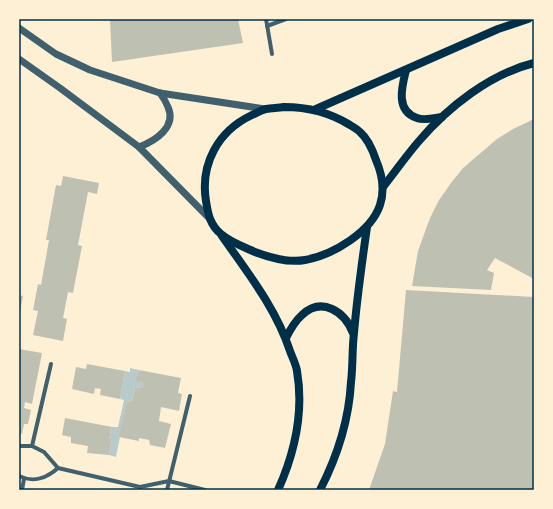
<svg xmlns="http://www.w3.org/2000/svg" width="553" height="509" viewBox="0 0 553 509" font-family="'PT Sans Narrow',sans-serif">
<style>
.green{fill:#b9caca}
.building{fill:#bec0b2}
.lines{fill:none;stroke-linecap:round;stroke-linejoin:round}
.minor{stroke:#3f606c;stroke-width:4}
.tertiary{stroke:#3f606c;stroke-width:7}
.secondary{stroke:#003049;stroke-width:8}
.neatline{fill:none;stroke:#003049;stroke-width:1.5}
</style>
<rect width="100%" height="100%" fill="#fdf0d5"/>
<polygon class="green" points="130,368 139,370 137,381 143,383 142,388 135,387 132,402 127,401 116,457 109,455 112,439 109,439 112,427 118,427 124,400 120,399 125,371 130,372"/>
<g class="building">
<polygon points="110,19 238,19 243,43 112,62"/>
<polygon points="534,119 534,279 495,258 487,270 494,273 491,290 412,286 418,251 430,218 439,200 451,183 463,168 497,139 513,129"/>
<polygon points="63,176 99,183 97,194 88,192 78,245 82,246 73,293 68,292 63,318 67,319 63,341 33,335 38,311 33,310 38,284 41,285 49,240 46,240 56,185 61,186"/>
<polygon points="406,290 534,297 534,490 369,490 385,444 393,391 397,392"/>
<polygon points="19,295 23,296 20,312 19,312"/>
<polygon points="19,349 42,353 32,404 25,402 24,408 31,410 28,424 24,424 22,434 19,433"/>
<polygon points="87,364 125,371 120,399 100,395 101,389 95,388 94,394 72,389 76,367 86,369"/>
<polygon points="139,370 181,378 178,393 182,394 179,411 161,407 159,421 171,424 165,448 150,445 149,440 139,438 139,441 119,437 127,401 132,402 135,387 142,388 143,383 136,381"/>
<polygon points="65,418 112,427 109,439 112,439 109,455 87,453 88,446 71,443 71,437 62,435"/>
</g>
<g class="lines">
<g class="minor">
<polyline points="266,19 272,54"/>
<polyline points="267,26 286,19"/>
<polyline points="19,446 32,446 44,452 58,468 140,487 169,481 205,490"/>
<polyline points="32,446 51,364"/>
<path d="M19,476C33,483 47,478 58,468"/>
<polyline points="22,490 24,479"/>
<polyline points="167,490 190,396"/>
</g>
<g class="tertiary">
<polyline points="19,28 56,54 90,70 160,93 265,109"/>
<polyline points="19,59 60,88 139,147 209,218"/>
<path d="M139,147C155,141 177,127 168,107C166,102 163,97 160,93"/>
</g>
<g class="secondary">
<path d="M406,70C402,86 395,111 417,118C424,121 435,118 442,117"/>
<path d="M284,107C308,107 329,112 350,125C353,127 357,129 360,132C368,139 373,151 376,160C382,174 385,190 380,205C371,232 333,255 305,260C289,263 271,258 255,252C244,247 230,242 221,234C210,225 208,214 206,201C200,164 218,131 252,115C257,113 261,110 266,109C272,108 278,108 284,107Z"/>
<polyline points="316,109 498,29 528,19"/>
<path d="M383,187C395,172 406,156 419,141C448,107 490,74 534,63"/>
<path d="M222,236C247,272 276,308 290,351C292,357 296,364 297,371C304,412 295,452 278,490"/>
<path d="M286,338C290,330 295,321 302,315C322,296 345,312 353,333"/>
<path d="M320,490C337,457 349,419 351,382C353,366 352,349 354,333C357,297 362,262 367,227"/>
</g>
</g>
<rect width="553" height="509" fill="none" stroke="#fdf0d5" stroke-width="40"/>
<rect x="20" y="20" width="513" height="469" class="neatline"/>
</svg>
